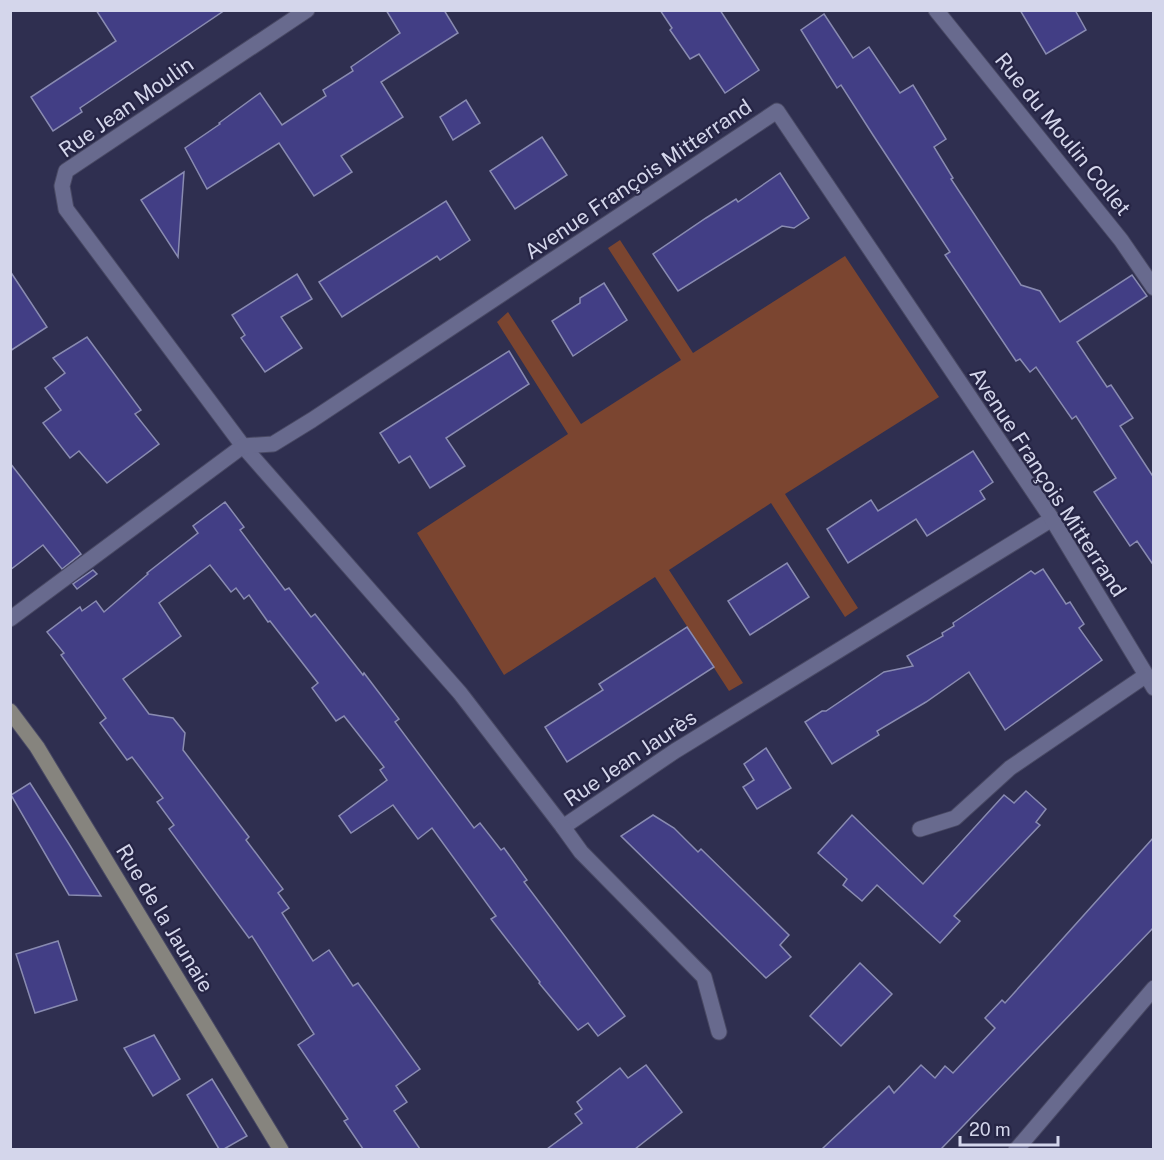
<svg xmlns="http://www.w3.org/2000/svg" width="1164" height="1160" viewBox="0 0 1164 1160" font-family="'Public Sans',sans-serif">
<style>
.green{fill:#7b4530}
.building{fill:#423e85;stroke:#898bb1;stroke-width:1.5}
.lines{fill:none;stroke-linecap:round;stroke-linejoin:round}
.street-casing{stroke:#494964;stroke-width:17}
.secondary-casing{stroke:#494964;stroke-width:17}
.street{stroke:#686a8e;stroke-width:15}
.secondary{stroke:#86847e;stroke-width:15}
.labels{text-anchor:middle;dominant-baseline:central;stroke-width:4.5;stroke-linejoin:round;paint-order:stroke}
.street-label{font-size:21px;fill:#d4d6eb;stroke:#262545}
</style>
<rect width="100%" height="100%" fill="#2f2f50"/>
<polygon class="green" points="620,240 693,353 845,256 939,397 785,494 858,608 845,617 771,503 669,570 743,683 729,691 655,577 504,675 417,533 568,434 497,322 508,312 581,424 681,360 608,248"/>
<g class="building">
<polygon points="96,10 225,10 80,108 82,112 53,131 31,97 116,41"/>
<polygon points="386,10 444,10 458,33 381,82 403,117 341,156 352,172 314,196 279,143 207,189 185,148 220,124 219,123 260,93 282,125 326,96 323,90 353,71 351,67 400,33"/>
<polygon points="660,10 720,10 759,70 725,93 699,54 690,59 670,30 672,28"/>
<polygon points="1020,10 1075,10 1086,30 1046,54"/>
<polygon points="824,14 853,58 869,47 900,93 913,85 946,139 934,147 953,178 951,179 1021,285 1040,291 1060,322 1132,275 1147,296 1077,342 1107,387 1111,385 1133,418 1120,426 1154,478 1154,566 1137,541 1130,546 1094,492 1116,478 1076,416 1072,419 1036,367 1030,372 1020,359 1016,361 945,255 950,252 873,135 841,85 837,88 801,30"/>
<polygon points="466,100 480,123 453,140 440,117"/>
<polygon points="542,137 567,175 515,209 490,171"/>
<polygon points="184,172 178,257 141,200"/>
<polygon points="780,173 809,218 794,228 782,226 678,291 653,254 706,218 736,199 738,202"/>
<polygon points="446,201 470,240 440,260 437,256 342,317 319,282"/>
<polygon points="10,271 47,327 10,351"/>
<polygon points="297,274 312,299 281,317 302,348 265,372 241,338 245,335 232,315"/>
<polygon points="604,283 627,320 573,356 552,321 580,303 580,298"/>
<polygon points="87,337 141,410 135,414 159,444 107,483 79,451 70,458 43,423 61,410 45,388 65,373 53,358"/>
<polygon points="509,351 529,384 446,438 465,466 430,488 410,456 399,463 380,433"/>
<polygon points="973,451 993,482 980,491 985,499 927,536 916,519 848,563 827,529 871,500 878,511"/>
<polygon points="10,463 81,554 62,569 43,545 10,570"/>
<polygon points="225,502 244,527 240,530 285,590 289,588 311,617 315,614 363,675 364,673 399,719 395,722 474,828 480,823 501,850 504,848 527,880 524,882 625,1016 598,1036 588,1023 578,1030 539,983 540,982 491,919 496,916 432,828 418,839 393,805 351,833 339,816 387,780 380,770 384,767 344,716 336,721 312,688 318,683 270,621 268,622 249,595 244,599 236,588 231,592 210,565 159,603 181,636 123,679 149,714 173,718 185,733 183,750 249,837 246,840 283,889 278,893 289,908 282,913 313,961 329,950 353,986 358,983 420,1069 396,1086 407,1102 394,1111 420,1149 363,1149 344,1121 348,1119 298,1045 314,1034 252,936 249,938 169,829 174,825 157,802 163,798 132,757 127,760 100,723 106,718 61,655 64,653 47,632 80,607 82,611 96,601 104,612 148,574 147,573 198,533 193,526"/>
<polygon points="787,563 809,597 750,635 728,601"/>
<polygon points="1043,569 1066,604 1070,602 1084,624 1079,628 1102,660 1005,730 969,672 926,702 877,731 879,735 832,764 805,722 822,711 826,711 884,672 913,666 907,656 943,636 942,633 954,626 953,623 1031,571 1035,574"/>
<polygon points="93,570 97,574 77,589 73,584"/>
<polygon points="687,627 714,667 567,762 545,727 603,690 599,684"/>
<polygon points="766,748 791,788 757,809 743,787 754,780 744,764"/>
<polygon points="30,783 69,844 101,896 69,895 11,795"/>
<polygon points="1026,791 1046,809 1036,822 1040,825 954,916 960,921 940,943 877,885 862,901 843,885 847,879 818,853 852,815 923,884 1004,795 1014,803"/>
<polygon points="653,815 674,828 698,852 701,849 789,935 780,945 791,957 766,978 621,836"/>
<polygon points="1154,837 1154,927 941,1149 822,1149 889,1086 894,1093 921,1065 935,1078 945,1066 953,1073 995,1028 985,1018 1002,1000 1005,1003"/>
<polygon points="58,941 77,1000 35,1013 16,954"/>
<polygon points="860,963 892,994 841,1046 810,1016"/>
<polygon points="154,1035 180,1079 153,1096 124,1048"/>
<polygon points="646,1065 682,1112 635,1149 547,1149 582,1123 575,1114 582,1109 577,1102 620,1068 628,1078"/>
<polygon points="212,1079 247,1136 224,1149 219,1149 187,1095"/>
</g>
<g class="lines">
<defs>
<g id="street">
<polyline points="307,10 66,171 62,186 66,209 243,446 460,693 563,827 675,751 1052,519"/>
<polyline points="936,10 1121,240 1154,288"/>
<polyline points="10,619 243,446 273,444 312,420 777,111 1052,519 1154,688"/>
<polyline points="563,827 581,852 704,977 719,1032"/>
<polyline points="920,829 955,818 1010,768 1145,676"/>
<polyline points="1016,1150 1154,988"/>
</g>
<polyline id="secondary" points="10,711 37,747 281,1150"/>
</defs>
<use href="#street" class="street-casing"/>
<use href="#secondary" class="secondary-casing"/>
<use href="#street" class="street"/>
<use href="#secondary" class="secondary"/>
</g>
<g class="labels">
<g class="street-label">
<text transform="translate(126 107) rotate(-35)">Rue Jean Moulin</text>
<text transform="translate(1063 134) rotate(51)">Rue du Moulin Collet</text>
<text transform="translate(638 179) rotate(-34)">Avenue François Mitterrand</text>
<text transform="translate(1048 482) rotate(57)">Avenue François Mitterrand</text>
<text transform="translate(630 758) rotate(-34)">Rue Jean Jaurès</text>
<text transform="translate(165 918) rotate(59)">Rue de la Jaunaie</text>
</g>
</g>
<rect width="1164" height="1160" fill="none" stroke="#d4d6eb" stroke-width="24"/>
<path d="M960 1136v9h98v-9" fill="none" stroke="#d4d6eb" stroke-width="3"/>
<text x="969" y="1136" font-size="18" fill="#d4d6eb" stroke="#262545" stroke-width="4.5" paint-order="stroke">20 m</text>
</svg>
